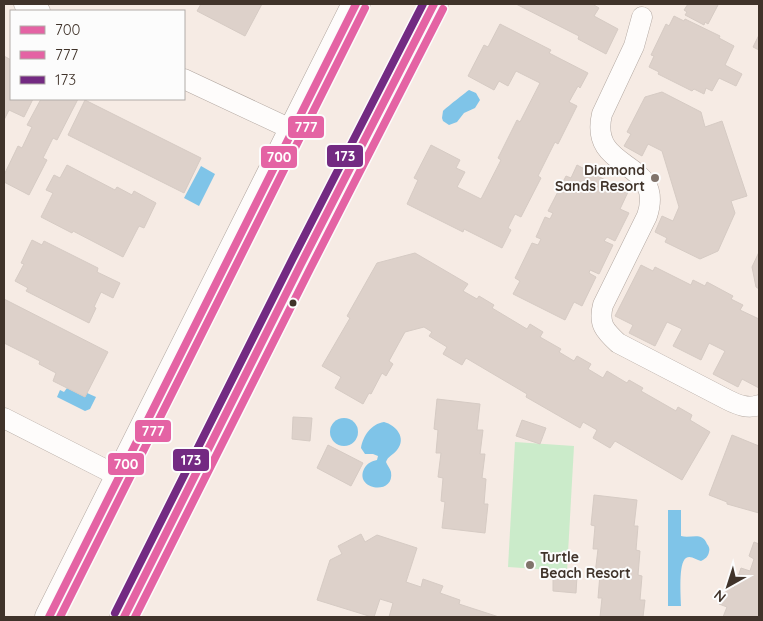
<svg xmlns="http://www.w3.org/2000/svg" width="763" height="621" viewBox="0 0 763 621" font-family="Quicksand,sans-serif">
<style>
.green{fill:#cbebca}
.water{fill:#7fc4e8}
.building{fill:#ddd1ca;stroke:#d6cbc4}
.lines{fill:none;stroke-linecap:round;stroke-linejoin:round}
.street-casing{stroke:#b2a7a0;stroke-width:21}
.highway-casing{stroke:#b2a7a0;stroke-width:29}
.street{stroke:#fefcfb;stroke-width:20}
.highway{stroke:#fefcfb;stroke-width:28}
.bus-1-casing{stroke:#fcfcfc;stroke-width:11}
.bus-2-casing{stroke:#fcfcfc;stroke-width:11}
.bus-3-casing{stroke:#fcfcfc;stroke-width:11}
.bus-1{stroke:#e463a4;stroke-width:8}
.bus-2{stroke:#e463a4;stroke-width:8}
.bus-3{stroke:#732a82;stroke-width:8}
.poi-dot{fill:#80736b;stroke:#fcfcfc;stroke-width:2}
.bus-dot{fill:#40332a;stroke:#fcfcfc;stroke-width:2}
.labels{text-anchor:middle;dominant-baseline:central;stroke-width:4;stroke-linejoin:round;paint-order:stroke}
.poi-label{font-size:14px;font-weight:bold;fill:#40332a;stroke:#fcfcfc;text-anchor:end}
.line-badge{stroke:#fcfcfc;stroke-width:2}
.badge-label{font-size:14px;text-anchor:middle;font-weight:bold;fill:#fff}
</style>
<rect width="100%" height="100%" fill="#f6ebe4"/>
<polygon class="green" points="515,442 574,446 567,571 508,567"/>
<g class="water">
<path d="M469,90L476,93L480,100L475,108L464,113L457,122L449,125L443,121L442,118L443,111C446,108 466,92 469,90Z"/>
<polygon points="201,166 215,174 199,206 184,198"/>
<polygon points="67,388 85,397 87,393 96,397 90,409 85,411 57,397 60,390 64,392"/>
<circle cx="344" cy="432" r="14"/>
<path d="M384,422C396,425 407,438 397,450C393,455 388,456 386,462C387,465 390,468 391,472C395,496 354,490 364,469C367,463 372,461 377,460L378,456L373,454H365L361,448C363,436 371,424 384,422Z"/>
<path d="M668,510H681V536C691,539 702,531 707,544C709,546 710,549 709,552C708,557 705,559 701,561C696,560 691,555 686,558C678,563 681,597 681,606H668Z"/>
</g>
<g class="building">
<polygon points="201,4 262,4 245,36 197,11"/>
<polygon points="516,4 595,4 594,5 599,8 594,16 618,29 606,54 578,39 579,36"/>
<polygon points="688,4 716,4 718,5 708,24 705,22 704,25 685,15 687,12 684,10"/>
<polygon points="674,16 684,21 685,19 720,36 719,38 734,46 725,65 742,74 736,86 719,78 712,91 706,88 704,94 694,89 692,91 658,74 659,72 649,67 654,56 651,55 666,24 669,26"/>
<polygon points="500,24 551,50 549,53 588,73 580,88 578,86 569,102 577,106 558,144 555,142 538,176 541,178 521,217 515,214 508,228 511,230 502,248 464,229 463,232 407,204 418,180 414,178 431,145 460,160 456,168 465,172 457,187 481,199 501,160 498,158 517,120 520,122 540,83 516,71 508,86 499,81 494,90 468,76 484,45 488,47"/>
<polygon points="759,35 759,50 753,47"/>
<polygon points="4,56 11,60 11,99 33,99 24,117 9,110 4,120"/>
<polygon points="662,92 701,112 705,127 722,121 747,196 731,201 735,213 718,251 700,259 665,242 667,238 655,232 662,216 673,221 679,207 662,151 648,144 642,156 624,146 631,134 627,132 645,97"/>
<polygon points="41,99 78,99 57,140 53,138 43,158 47,160 29,195 4,182 4,175 18,146 22,148 32,127 27,125"/>
<polygon points="85,100 201,158 184,193 68,135"/>
<polygon points="67,165 115,190 117,187 132,195 134,191 156,203 144,228 139,226 123,257 73,231 72,233 41,217 53,193 46,190 54,175 60,178"/>
<polygon points="577,165 628,192 620,209 629,213 615,241 607,237 604,241 613,245 599,274 590,270 589,273 596,277 582,306 574,302 565,320 513,294 520,281 515,278 532,243 538,245 541,239 536,237 545,217 550,219 553,213 548,211 566,176 571,178"/>
<polygon points="32,240 42,245 44,241 98,268 97,272 120,283 113,298 101,292 94,307 96,308 89,323 26,291 28,288 15,281 24,264 21,263"/>
<polygon points="759,252 759,289 756,287 752,267"/>
<polygon points="415,253 468,284 463,291 477,299 479,296 494,305 492,308 527,329 530,324 543,332 540,337 561,349 559,352 574,361 577,356 591,364 588,369 603,378 607,371 627,383 629,380 643,388 641,391 676,411 678,407 692,415 690,420 710,432 682,480 615,441 610,448 593,438 597,430 583,422 580,428 526,397 527,394 466,358 462,365 443,354 447,347 429,336 432,332 424,327 405,332 389,361 393,364 386,376 382,373 371,394 369,393 363,404 335,388 341,377 322,366 350,318 347,316 377,263"/>
<polygon points="641,265 653,271 655,267 691,285 693,280 705,286 707,282 733,296 731,299 743,305 740,310 759,319 759,388 742,379 738,387 713,374 725,351 709,343 701,360 673,346 682,329 667,322 655,346 629,333 633,325 615,316"/>
<polygon points="4,299 108,352 85,397 53,381 56,373 39,364 40,361 4,343"/>
<polygon points="437,399 480,404 477,430 483,430 480,454 485,454 482,478 486,479 484,504 488,504 485,533 442,528 445,502 441,501 443,478 438,477 441,453 436,453 438,430 434,429"/>
<polygon points="293,417 312,418 310,441 292,439"/>
<polygon points="522,420 546,428 540,444 516,436"/>
<polygon points="732,435 759,446 759,513 727,504 727,502 709,495"/>
<polygon points="328,445 363,463 351,486 317,468"/>
<polygon points="594,495 637,500 634,526 638,526 636,550 640,551 638,575 642,576 640,600 645,600 643,617 600,617 602,598 598,598 600,574 595,574 598,549 593,549 595,526 591,525"/>
<polygon points="361,534 365,542 377,535 417,548 406,582 421,587 423,579 443,586 440,593 460,600 459,604 499,617 389,617 393,603 380,599 374,617 372,617 317,600 330,560 342,554 338,546"/>
<polygon points="754,542 759,544 759,617 723,617 727,607 719,604 727,585 734,588 741,568 750,571 754,559 749,556"/>
<polygon points="553,574 577,576 576,593 553,591"/>
</g>
<g class="lines">
<defs>
<g id="street">
<polyline points="24,4 40,11"/>
<path d="M642,17L634,46L602,114C588,173 666,158 647,216L603,305C598,324 605,331 618,343L728,400C738,405 748,409 759,405"/>
<polyline points="184,79 293,130"/>
<polyline points="4,418 120,477"/>
</g>
<g id="highway">
<polyline points="49,617 356,4"/>
<polyline points="124,617 301,264 434,4"/>
</g>
</defs>
<use href="#street" class="street-casing"/>
<use href="#highway" class="highway-casing"/>
<use href="#street" class="street"/>
<use href="#highway" class="highway"/>
<defs>
<g id="bus-1">
<polyline points="49,617 356,4"/>
<polyline points="124,617 301,264 434,4"/>
</g>
<g id="bus-2">
<polyline points="60,617 365,8"/>
<polyline points="135,617 310,269 443,9"/>
</g>
<polyline id="bus-3" points="115,613 292,260 423,4"/>
</defs>
<use href="#bus-1" class="bus-1-casing"/>
<use href="#bus-2" class="bus-2-casing"/>
<use href="#bus-3" class="bus-3-casing"/>
<use href="#bus-1" class="bus-1"/>
<use href="#bus-2" class="bus-2"/>
<use href="#bus-3" class="bus-3"/>
</g>
<g class="poi-dot">
<circle cx="655" cy="178" r="5"/>
<circle cx="530" cy="565" r="5"/>
</g>
<circle class="bus-dot" cx="293" cy="303" r="4.5"/>
<g class="labels">
<g class="poi-label">
<text x="645" y="170">Diamond<tspan x="645" dy="16">Sands Resort</tspan></text>
<text x="540" y="557" text-anchor="start">Turtle<tspan x="540" dy="16">Beach Resort</tspan></text>
</g>
</g>
<g class="line-badge">
<rect x="287" y="115" width="38" height="24" rx="5" fill="#e463a4"/>
<rect x="326" y="144" width="38" height="24" rx="5" fill="#732a82"/>
<rect x="260" y="145" width="38" height="24" rx="5" fill="#e463a4"/>
<rect x="134" y="419" width="38" height="24" rx="5" fill="#e463a4"/>
<rect x="172" y="448" width="38" height="24" rx="5" fill="#732a82"/>
<rect x="107" y="452" width="38" height="24" rx="5" fill="#e463a4"/>
</g>
<g class="badge-label">
<text x="306" y="132">777</text>
<text x="345" y="161">173</text>
<text x="279" y="162">700</text>
<text x="153" y="436">777</text>
<text x="191" y="465">173</text>
<text x="126" y="469">700</text>
</g>
<rect width="763" height="621" fill="none" stroke="#40332a" stroke-width="10"/>
<rect x="10" y="10" width="175" height="90" fill="#fcfcfc" stroke="#b1aca8"/>
<rect x="20" y="26" width="25" height="8" fill="#e463a4" stroke="#b1aca8"/>
<text x="55" y="35" font-size="15" fill="#40332a">700</text>
<rect x="20" y="51" width="25" height="8" fill="#e463a4" stroke="#b1aca8"/>
<text x="55" y="60" font-size="15" fill="#40332a">777</text>
<rect x="20" y="76" width="25" height="8" fill="#732a82" stroke="#b1aca8"/>
<text x="55" y="85" font-size="15" fill="#40332a">173</text>
<g transform="translate(728 586) rotate(219)" stroke="#fcfcfc" stroke-width="4" paint-order="stroke">
<path d="M0-4L9 19L0 12L-9 19Z" fill="#40332a"/>
<text y="-8" font-size="14" font-weight="bold" text-anchor="middle" fill="#40332a">N</text>
</g>
</svg>
